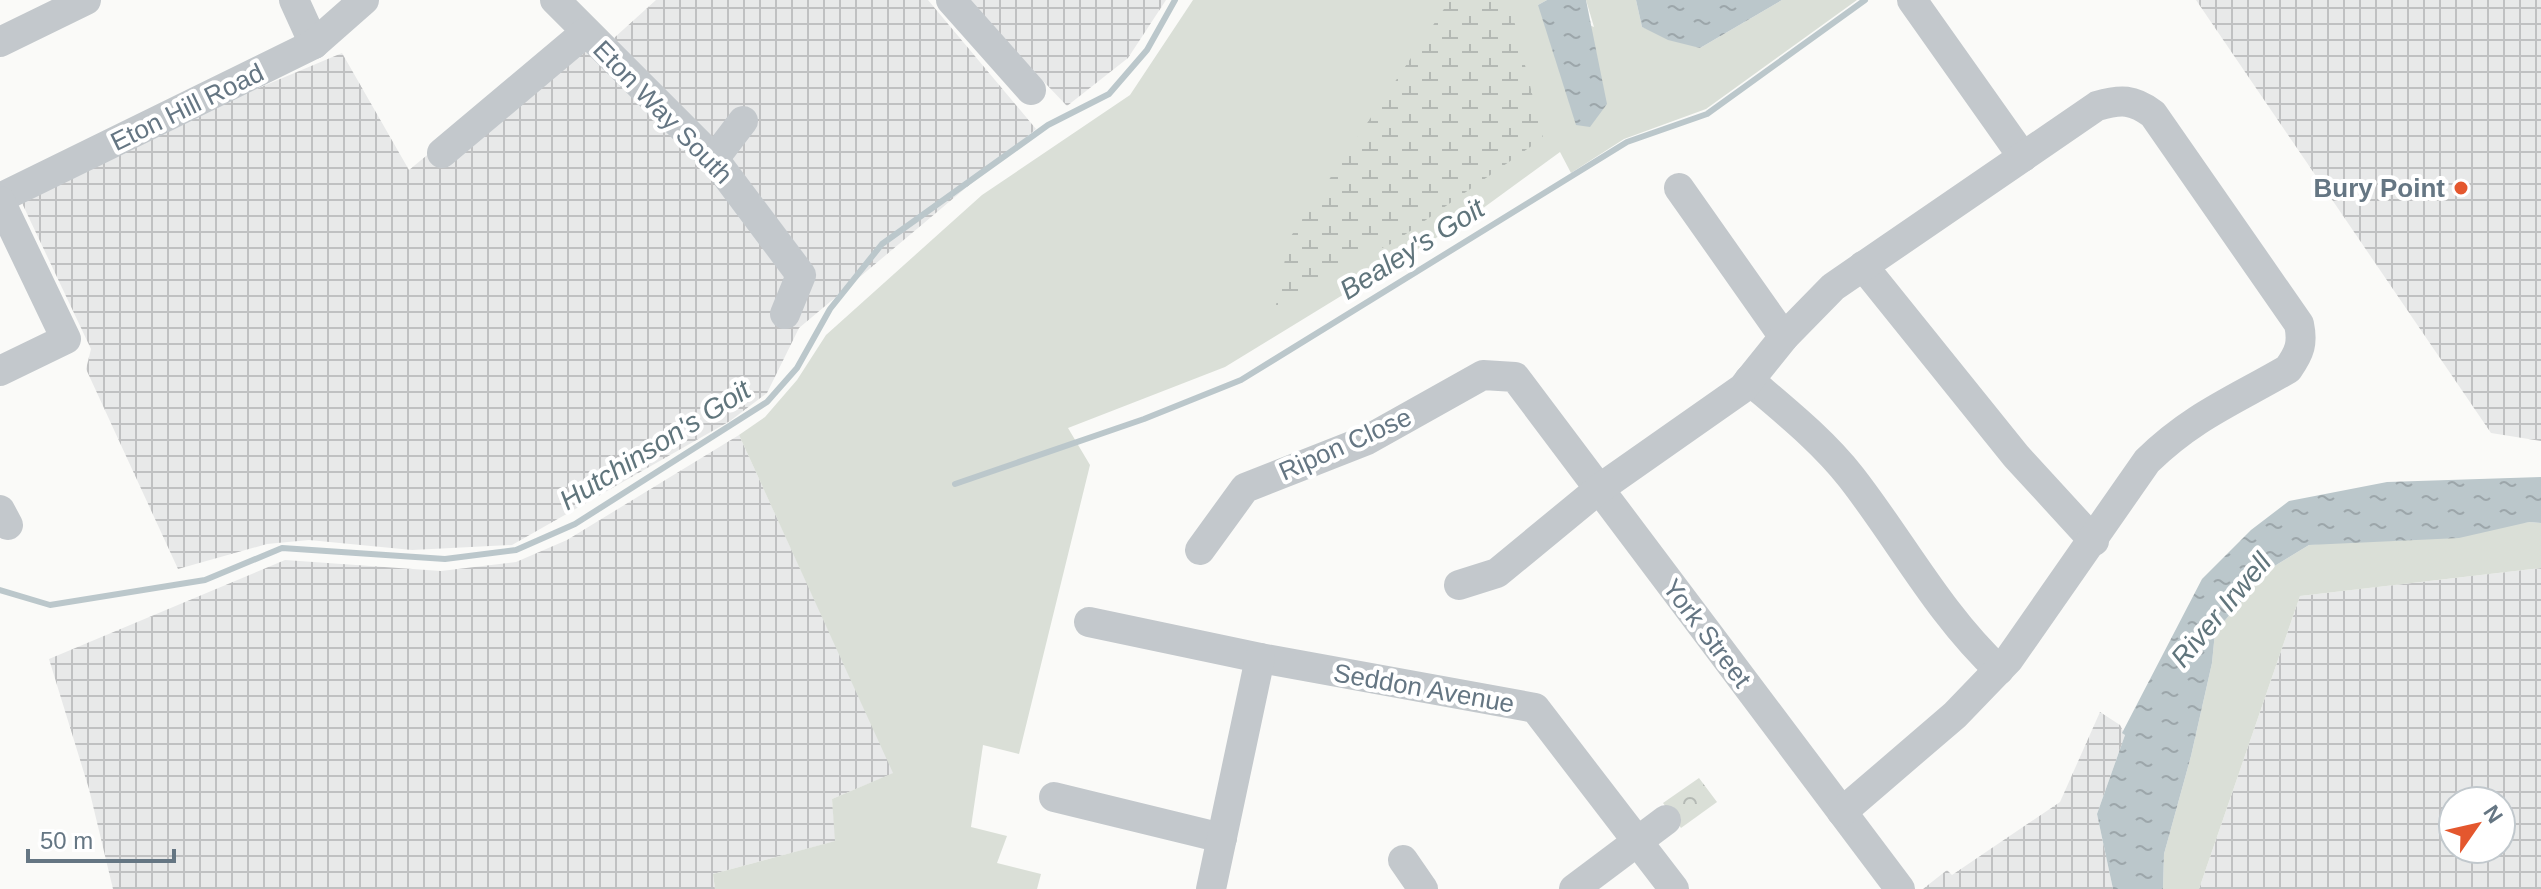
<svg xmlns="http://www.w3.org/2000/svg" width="2541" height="889" viewBox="0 0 2541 889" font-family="Helvetica,sans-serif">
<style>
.industrial{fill:url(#industrial-grid);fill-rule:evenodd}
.green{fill:#dadfd7}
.wetland{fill:url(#wetland-marsh)}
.park{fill:url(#park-crowns)}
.water{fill:url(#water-ripples)}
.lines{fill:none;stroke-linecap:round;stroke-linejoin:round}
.stream{stroke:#bbc7cb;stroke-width:6}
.minor{stroke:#c3c8cc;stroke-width:30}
.poi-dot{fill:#e4572e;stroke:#fff;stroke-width:3}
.labels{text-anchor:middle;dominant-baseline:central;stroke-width:8;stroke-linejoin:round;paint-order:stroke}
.street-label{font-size:26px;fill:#657683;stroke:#fff}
.poi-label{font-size:26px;font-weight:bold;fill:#657683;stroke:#fff;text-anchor:end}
.water-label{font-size:28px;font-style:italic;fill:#60757c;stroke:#fff}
</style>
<defs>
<pattern id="industrial-grid" width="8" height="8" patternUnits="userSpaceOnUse" patternTransform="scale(2)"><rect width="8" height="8" fill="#e8e9e9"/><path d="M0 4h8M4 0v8" fill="none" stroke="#c0c1c2"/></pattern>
<pattern id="wetland-marsh" width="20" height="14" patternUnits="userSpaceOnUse" patternTransform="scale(2)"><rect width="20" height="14" fill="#dadfd7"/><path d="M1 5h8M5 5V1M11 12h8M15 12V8" fill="none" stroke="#b4b9b4"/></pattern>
<pattern id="park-crowns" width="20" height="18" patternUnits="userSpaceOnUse" patternTransform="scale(2)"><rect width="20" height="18" fill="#dadfd7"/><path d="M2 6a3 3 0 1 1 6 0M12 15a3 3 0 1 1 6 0" fill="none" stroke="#b4b9b4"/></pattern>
<pattern id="water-ripples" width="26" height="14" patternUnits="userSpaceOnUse" patternTransform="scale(2)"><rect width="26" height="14" fill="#bbc7cb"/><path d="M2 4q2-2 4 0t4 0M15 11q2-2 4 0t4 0" fill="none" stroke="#9ca6aa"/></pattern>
</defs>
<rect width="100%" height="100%" fill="#fafaf8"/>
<g class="industrial">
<polygon points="656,0 928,0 1036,129 799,328 767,393 730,421 512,545 412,550 309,540 267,544 178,569 86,369 91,349 21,201 242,95 342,53 409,170 567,40 614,38"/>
<polygon points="966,0 1166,0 1128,58 1067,106"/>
<polygon points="2196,0 2541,0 2541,441 2491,433"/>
<polygon points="739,435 894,773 832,799 836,841 713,874 715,889 113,889 89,789 49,659 285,560 441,571 516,562 567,540"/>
<path d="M2541,568V889H2199L2300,596ZM2453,801H2501V849H2453Z"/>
<polygon points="2100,712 2120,725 2125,735 2097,814 2113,889 1923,889 1947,870 1952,875 2060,802"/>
</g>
<g class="green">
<polygon points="1193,0 1547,0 1538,5 1594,27 1586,0 1636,0 1642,27 1700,48 1782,0 1857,0 1706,109 1624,139 1571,173 1560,152 1475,214 1225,367 1068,428 1090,465 1019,754 983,745 971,827 1007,836 997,863 1041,874 1037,889 715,889 713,874 835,841 832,799 893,773 739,435 765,417 797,380 826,335 982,195 1130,95"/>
<polygon points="2529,522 2541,523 2541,568 2300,596 2199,889 2163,889 2164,854 2191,756 2212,663 2215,632 2268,570 2309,545"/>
</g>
<polygon class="wetland" points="1450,0 1509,0 1543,138 1393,243 1337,268 1274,315 1289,239"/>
<polygon class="park" points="1699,778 1717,802 1681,828 1663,803"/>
<g class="water">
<polygon points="1547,0 1586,0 1607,104 1590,127 1576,125 1538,5"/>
<polygon points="1636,0 1782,0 1700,48 1668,40 1642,27"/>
<polygon points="2541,477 2541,523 2529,522 2459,538 2309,545 2268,570 2215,632 2212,663 2191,756 2164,854 2163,889 2113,889 2097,814 2125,735 2122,733 2202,579 2251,530 2289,501 2387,482"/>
</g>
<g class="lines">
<g class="stream">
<polyline points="955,484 1144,419 1241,380 1627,142 1707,114 1865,0"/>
<polyline points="0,590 50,605 205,580 282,548 445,559 516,550 575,524 767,402 797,368 830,309 882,244 1048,125 1109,94 1147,50 1175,0"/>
</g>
<g class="minor">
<polyline points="294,0 314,44"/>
<polyline points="555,0 714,159 801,275 785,314"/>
<polyline points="951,0 1031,90"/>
<polyline points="1912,0 2023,157"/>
<polyline points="0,42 86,0"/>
<polyline points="442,153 586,32"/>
<polyline points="714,159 743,121"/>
<polyline points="1679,188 1784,337"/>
<polyline points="0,198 314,44 364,0"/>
<polyline points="0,201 66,339 0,371"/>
<polyline points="1863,266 2016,456 2094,541"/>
<path d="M1749,380C1784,410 1822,440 1851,477C1901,541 1939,614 1999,670"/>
<polyline points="0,510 8,525"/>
<polyline points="1200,550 1245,488 1367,440 1483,375 1515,377 1900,889"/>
<path d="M1459,585L1497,573L1599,489L1743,388L1784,337L1833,287L2097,106C2121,99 2133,99 2153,114L2299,324C2303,343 2300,352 2288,369C2235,400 2193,416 2147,461L2009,659L1955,715L1842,812"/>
<polyline points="1089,622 1260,658 1535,708 1674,889"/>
<polyline points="1054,797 1222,838"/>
<polyline points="1403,860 1423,889"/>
<polyline points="1211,889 1260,658"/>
<polyline points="1574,889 1666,820"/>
</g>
</g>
<circle class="poi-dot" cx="2461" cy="188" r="8"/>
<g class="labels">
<g class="street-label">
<text transform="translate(187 107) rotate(-26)">Eton Hill Road</text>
<text transform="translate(663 112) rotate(46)">Eton Way South</text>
<text transform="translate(1345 444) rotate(-24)">Ripon Close</text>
<text transform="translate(1707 633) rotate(53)">York Street</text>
<text transform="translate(1424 688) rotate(10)">Seddon Avenue</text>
</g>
<g class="poi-label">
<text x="2445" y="188">Bury Point</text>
</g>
<g class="water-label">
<text transform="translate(1412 249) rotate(-32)">Bealey's Goit</text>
<text transform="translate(655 445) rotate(-32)">Hutchinson's Goit</text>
<text transform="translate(2221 610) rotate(-50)">River Irwell</text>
</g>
</g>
<g transform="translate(2477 825) rotate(56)"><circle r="38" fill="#ffffff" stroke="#c1c8cd" stroke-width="2"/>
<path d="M0-6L14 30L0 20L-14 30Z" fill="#e4572e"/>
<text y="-12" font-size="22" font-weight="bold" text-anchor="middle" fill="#657683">N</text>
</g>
<path d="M28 849v12h146v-12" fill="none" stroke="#657683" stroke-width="4"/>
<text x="40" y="849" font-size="24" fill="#657683" stroke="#ffffff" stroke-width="6" paint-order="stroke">50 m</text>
</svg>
